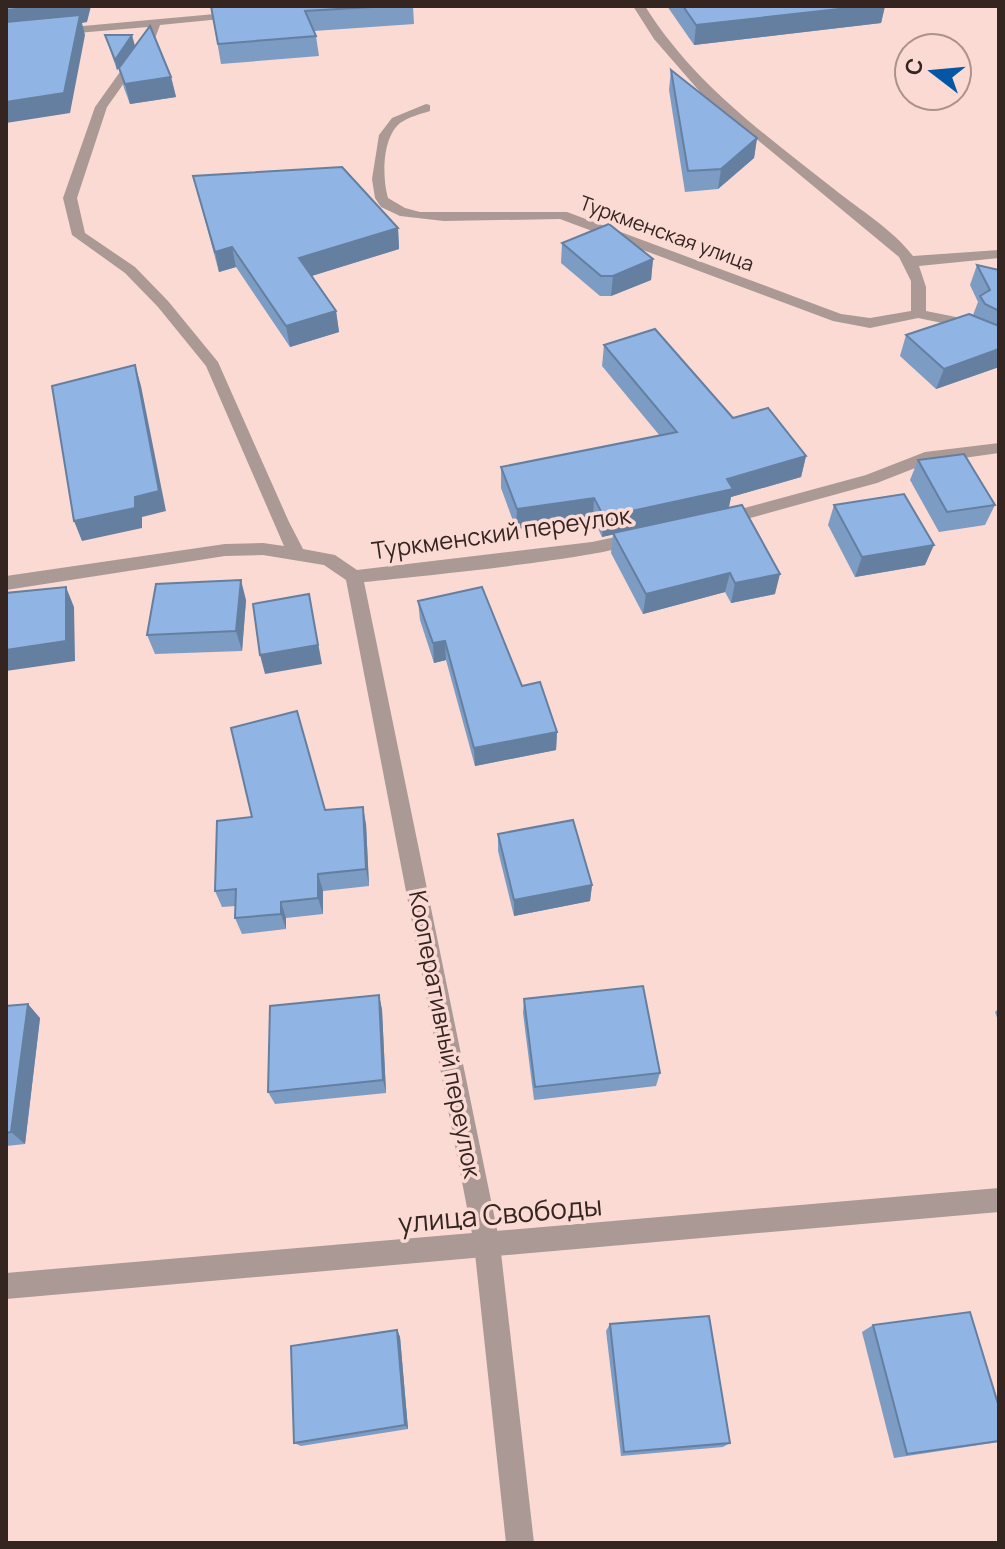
<svg xmlns="http://www.w3.org/2000/svg" width="1005" height="1549" viewBox="0 0 1005 1549" font-family="Manrope,sans-serif">
<style>
.lines{fill:none;stroke-linecap:round;stroke-linejoin:round}
.minor{fill:#aa9995;fill-rule:evenodd}
.tertiary{fill:#aa9995;fill-rule:evenodd}
.wall{fill:#7c9cc4}
.shaded-wall{fill:#657fa0}
.building{fill:#90b5e4;stroke:#657fa0;stroke-width:2}
.labels{text-anchor:middle;dominant-baseline:central;stroke-width:7;stroke-linejoin:round;paint-order:stroke}
.far-street-label{font-size:20px;fill:#342521;stroke:#fadad2}
.street-label{font-size:24px;fill:#342521;stroke:#fadad2}
.near-street-label{font-size:28px;fill:#342521;stroke:#fadad2}
</style>
<rect width="100%" height="100%" fill="#fadad2"/>
<g class="lines">
<g class="minor">
<path d="M633,6H645C693,83 763,133 834,189C860,210 892,229 913,256L999,250V258L919,266L926,287V311L956,317L999,339V350L947,324L918,318L870,328L833,321L560,219L444,221L400,216L381,207L375,198L372,179L379,135L392,118L426,104L430,105V111C420,114 409,117 400,123C382,138 382,177 388,198L405,208L420,212H567L841,314L870,318L911,311V281L899,257L701,93L654,39Z"/>
<path d="M237,12L241,13V17L160,25L154,41L107,107L77,198L85,233L135,267L168,301L218,362L289,522L303,549L335,555L357,570L592,542L639,532L648,538C634,556 402,578 364,582L500,1244L534,1543H506L474,1244L346,580L324,565L263,555L225,556L6,590V576L225,544L263,543L284,546L206,366L158,307L125,273L72,235L63,198L95,107L142,41L148,27L6,39V33Z"/>
<polygon points="999,443 999,453 928,463 877,483 721,526 712,520 715,516 866,475 925,452"/>
</g>
<polygon class="tertiary" points="999,1188 999,1212 6,1299 6,1273"/>
</g>
<g class="wall">
<polygon points="211,6 413,6 414,24 314,31 316,36 319,56 221,64"/>
<polygon points="667,6 885,6 881,23 694,45"/>
<polygon points="105,35 135,46 122,64 171,77 176,97 130,104 124,88 119,68 117,70"/>
<polygon points="671,70 757,138 754,158 718,189 685,192 669,90"/>
<polygon points="193,176 398,228 399,249 311,276 336,311 339,332 290,347 236,267 219,272"/>
<polygon points="562,243 653,259 651,280 611,296 600,296 561,263"/>
<polygon points="977,265 999,270 999,367 936,389 900,356 906,335 973,315 978,302 970,285"/>
<polygon points="604,345 733,418 806,456 801,477 731,497 729,508 775,594 731,603 725,592 643,614 611,553 613,534 602,537 593,518 516,529 501,488 501,467 660,436 602,366"/>
<polygon points="918,460 995,505 985,525 939,532 910,480"/>
<polygon points="834,505 925,565 855,577 828,525"/>
<polygon points="246,600 242,651 155,654 147,635"/>
<polygon points="418,601 522,686 557,732 556,750 475,766 446,660 434,663 420,620"/>
<polygon points="325,810 366,824 369,886 323,891 323,914 286,918 286,929 242,934 235,918 236,906 222,907 215,891"/>
<polygon points="498,834 592,885 590,901 514,916 498,851"/>
<polygon points="379,995 382,1010 386,1093 275,1104 268,1092"/>
<polygon points="524,999 660,1073 656,1086 534,1100 523,1013"/>
<polygon points="6,1006 40,1018 25,1144 6,1146"/>
<polygon points="999,1008 999,1023 995,1012"/>
<polygon points="610,1324 730,1443 723,1447 621,1456 606,1331"/>
<polygon points="873,1325 999,1407 999,1442 894,1458 862,1332"/>
<polygon points="397,1330 400,1337 408,1429 301,1446 294,1443"/>
</g>
<g class="shaded-wall">
<polygon points="45,6 91,6 87,22 82,23 85,35 70,113 6,123 6,10"/>
<polygon points="866,6 885,6 881,23 694,45 696,25"/>
<polygon points="132,35 135,46 117,70 115,60"/>
<polygon points="171,77 176,97 130,104 125,84"/>
<polygon points="757,138 754,158 718,189 721,169"/>
<polygon points="398,228 399,249 302,279 299,258"/>
<polygon points="232,247 236,267 219,272 215,252"/>
<polygon points="653,259 651,280 611,296 613,276"/>
<polygon points="336,311 339,332 290,347 286,326"/>
<polygon points="999,349 999,367 936,389 944,369"/>
<polygon points="135,365 141,386 166,511 142,517 142,528 82,541 74,521"/>
<polygon points="806,456 801,477 731,497 728,510 602,537 604,517"/>
<polygon points="594,498 593,518 516,529 517,509"/>
<polygon points="934,545 925,565 855,577 862,557"/>
<polygon points="730,573 725,592 643,614 646,594"/>
<polygon points="780,574 775,594 731,603 735,583"/>
<polygon points="241,580 246,600 242,651 236,631"/>
<polygon points="66,587 74,607 75,661 6,671 6,650"/>
<polygon points="309,594 322,664 265,674 260,655"/>
<polygon points="445,641 446,660 434,663 433,643"/>
<polygon points="557,732 556,750 475,766 474,748"/>
<polygon points="363,807 366,824 369,886 366,869"/>
<polygon points="318,874 323,891 323,914 318,898"/>
<polygon points="592,885 590,901 514,916 514,900"/>
<polygon points="281,902 286,918 286,929 281,914"/>
<polygon points="379,995 382,1010 386,1093 383,1080"/>
<polygon points="28,1004 40,1018 25,1144 11,1132"/>
<polygon points="397,1330 400,1337 408,1429 405,1425"/>
</g>
<g class="building">
<polygon points="6,6 45,6 6,10"/>
<polygon points="211,6 389,6 305,11 316,36 218,44"/>
<polygon points="683,6 866,6 696,25"/>
<polygon points="80,15 64,93 6,102 6,22"/>
<polygon points="150,26 171,77 125,84 119,68"/>
<polygon points="105,35 132,35 115,60"/>
<polygon points="671,70 757,138 721,169 688,171"/>
<polygon points="342,167 398,228 299,258 336,311 286,326 232,247 215,252 193,176"/>
<polygon points="609,224 653,259 613,276 601,276 562,243"/>
<polygon points="977,265 999,270 999,311 985,304 980,296 990,290"/>
<polygon points="969,314 999,326 999,349 944,369 906,335"/>
<polygon points="655,329 733,418 768,408 806,456 727,479 733,489 604,517 594,498 517,509 501,467 677,432 604,345"/>
<polygon points="135,365 159,491 135,497 135,508 74,521 52,386"/>
<polygon points="964,454 995,505 947,512 918,460"/>
<polygon points="904,494 934,545 862,557 834,505"/>
<polygon points="742,505 780,574 735,583 730,573 646,594 613,533"/>
<polygon points="241,580 236,631 147,635 156,584"/>
<polygon points="66,587 66,641 6,650 6,593"/>
<polygon points="482,587 522,686 540,682 557,732 474,748 445,641 433,643 418,601"/>
<polygon points="309,594 318,645 260,655 253,604"/>
<polygon points="297,711 325,810 363,807 366,869 318,874 318,898 281,902 281,914 235,918 236,889 215,891 217,821 252,817 231,728"/>
<polygon points="573,820 592,885 514,900 498,834"/>
<polygon points="643,986 660,1073 535,1087 524,999"/>
<polygon points="379,995 383,1080 268,1092 270,1006"/>
<polygon points="28,1004 11,1132 6,1133 6,1006"/>
<polygon points="970,1312 999,1407 999,1441 907,1454 873,1325"/>
<polygon points="709,1316 730,1443 624,1452 610,1324"/>
<polygon points="397,1330 405,1425 294,1443 291,1346"/>
</g>
<g class="labels">
<g class="far-street-label">
<text transform="translate(667 233) rotate(20)">Туркменская улица</text>
</g>
<g class="street-label">
<text transform="translate(501 532) rotate(-8)">Туркменский переулок</text>
<text transform="translate(446 1034) rotate(79)">Кооперативный переулок</text>
</g>
<g class="near-street-label">
<text transform="translate(500 1213) rotate(-5)">улица Свободы</text>
</g>
</g>
<rect width="1005" height="1549" fill="none" stroke="#342521" stroke-width="16"/>
<g transform="translate(933 72) rotate(286)"><circle r="38" fill="#fadad2" stroke="#ab928b" stroke-width="2"/>
<path d="M0-6L14 30L0 20L-14 30Z" fill="#0556a4"/>
<text y="-12" font-size="22" font-weight="bold" text-anchor="middle" fill="#342521">С</text>
</g>
</svg>
